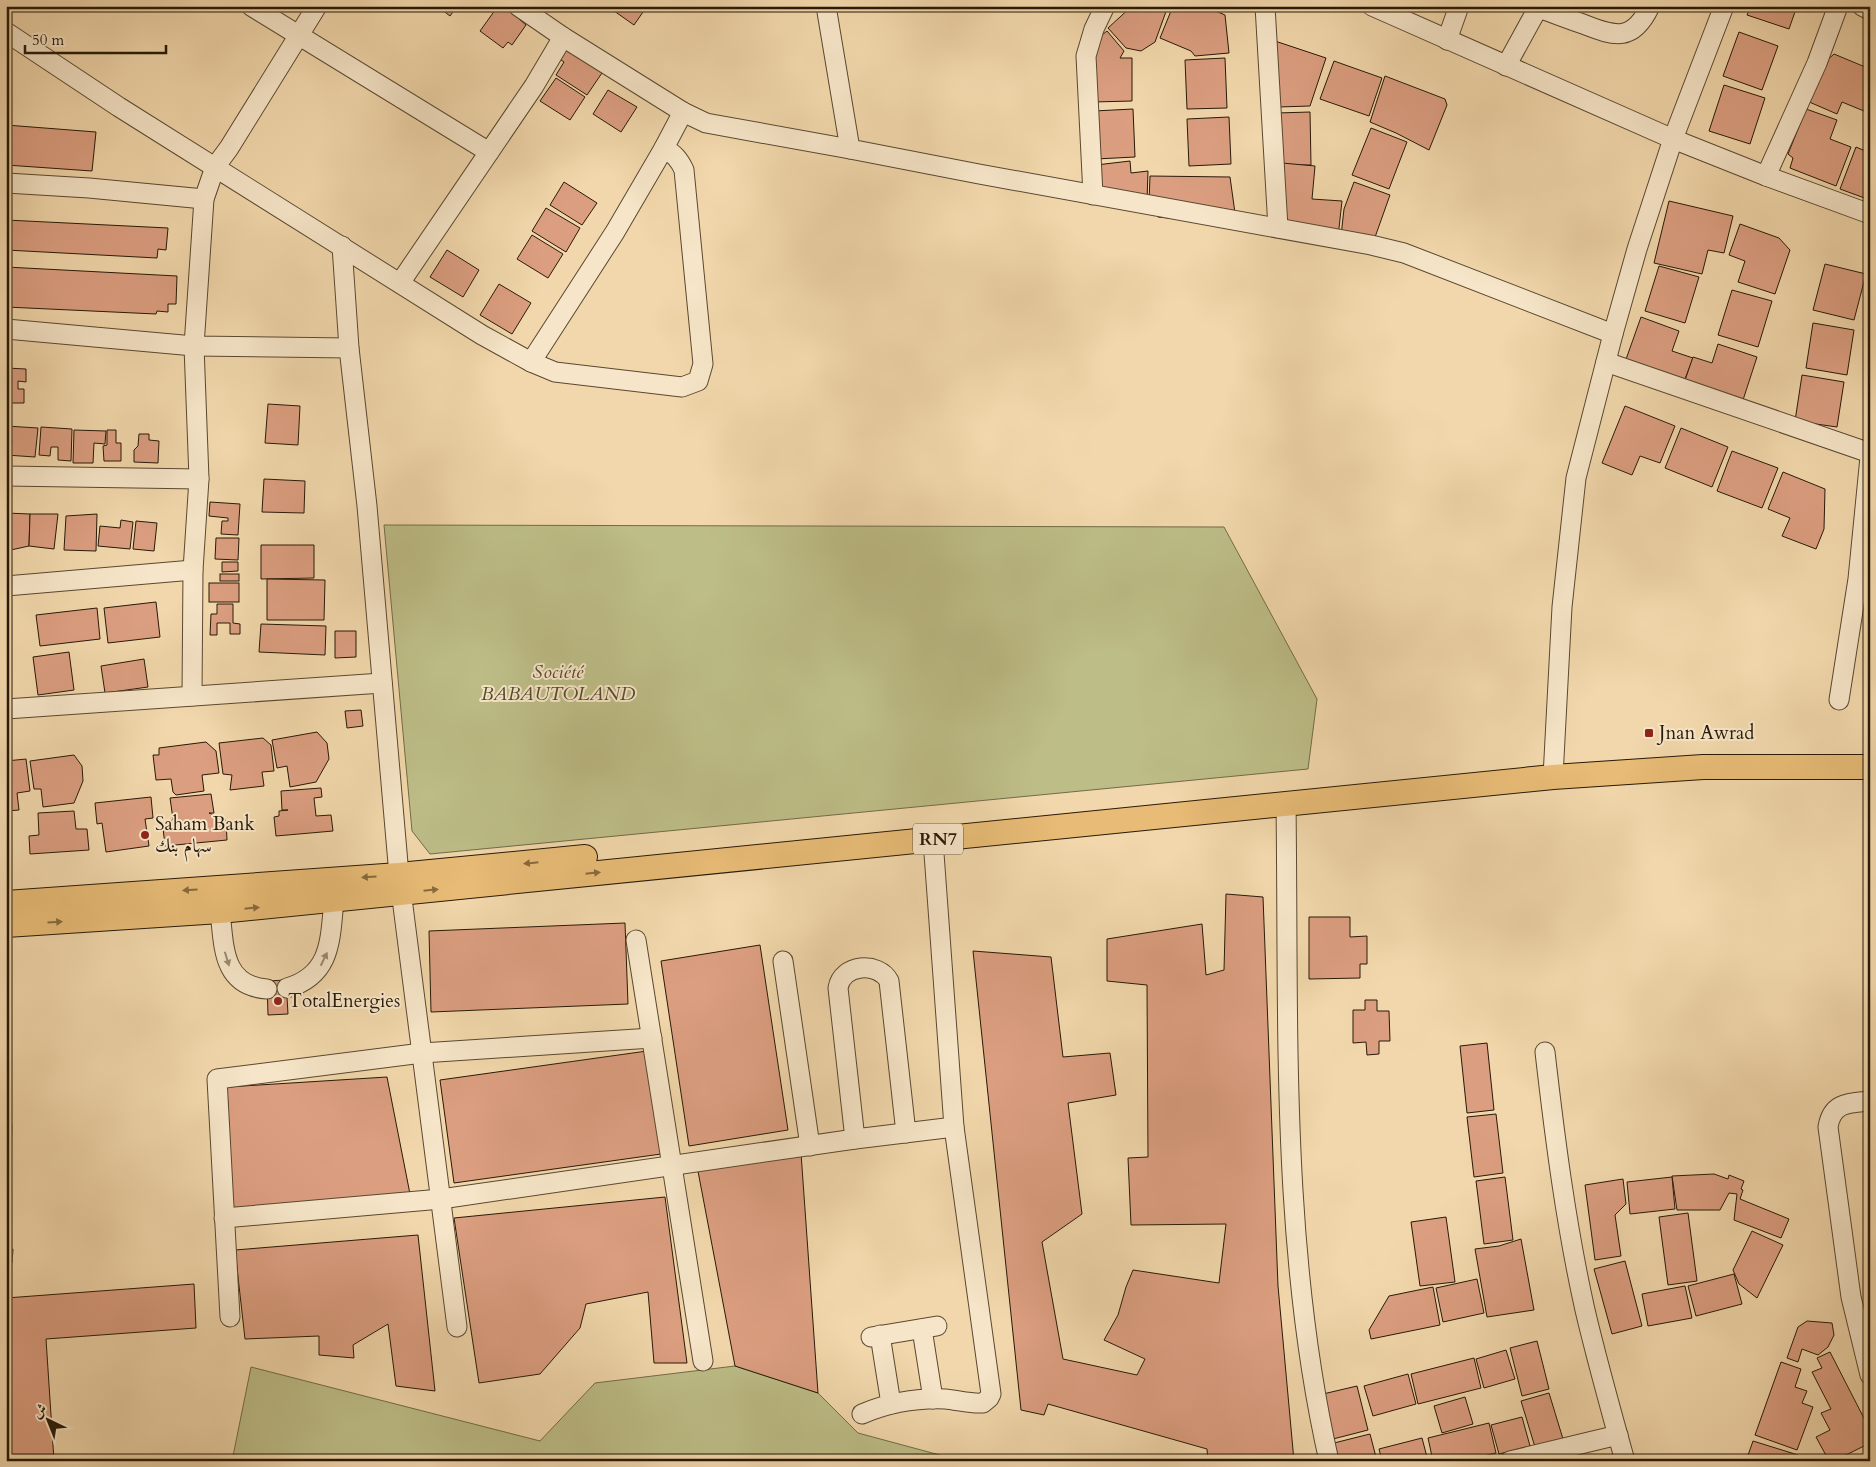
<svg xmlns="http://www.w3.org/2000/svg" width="1876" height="1467" viewBox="0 0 1876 1467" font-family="Cardo,Amiri,serif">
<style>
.green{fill:#bdbd87;stroke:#726b47}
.building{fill:#db9e80;stroke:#281907}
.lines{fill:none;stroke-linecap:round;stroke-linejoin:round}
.minor-casing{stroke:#5a4830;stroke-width:21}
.major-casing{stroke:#281907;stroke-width:26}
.minor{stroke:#f6e5c8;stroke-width:19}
.major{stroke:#e8bc76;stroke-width:24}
.oneway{fill:#886a3e}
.oneway2{fill:#998971}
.poi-dot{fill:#8f2418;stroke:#f6e5c8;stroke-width:2}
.labels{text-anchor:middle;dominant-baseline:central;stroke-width:4;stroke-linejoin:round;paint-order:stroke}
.shield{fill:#f6e5c8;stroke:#665641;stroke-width:1}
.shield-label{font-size:18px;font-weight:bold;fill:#281907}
.park-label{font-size:19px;font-style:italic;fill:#554a2d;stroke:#f6e5c8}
.poi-label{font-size:19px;fill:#281907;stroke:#f6e5c8;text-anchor:start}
</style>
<rect width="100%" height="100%" fill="#f1d7ab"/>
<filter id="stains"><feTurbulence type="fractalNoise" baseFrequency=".004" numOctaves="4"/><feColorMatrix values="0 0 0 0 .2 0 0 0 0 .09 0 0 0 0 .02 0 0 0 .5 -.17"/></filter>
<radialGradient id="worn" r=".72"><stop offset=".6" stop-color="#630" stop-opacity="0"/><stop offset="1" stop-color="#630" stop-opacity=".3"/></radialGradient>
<g class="green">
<polygon points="384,525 1224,527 1317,699 1308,769 430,854 412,831"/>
<polygon points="735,1366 818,1393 858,1433 962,1461 232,1461 251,1367 540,1441 595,1383"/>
</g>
<g class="building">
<polygon points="437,6 457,6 450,16"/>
<polygon points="498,6 507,11 509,9 521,17 519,19 526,25 512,45 508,42 503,48 480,31"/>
<polygon points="607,6 639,6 637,9 643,12 634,25"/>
<polygon points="1132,6 1168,6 1155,42 1141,51 1126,48 1108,28"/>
<polygon points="1173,6 1204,6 1225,15 1229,53 1195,56 1191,51 1160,38"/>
<polygon points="1751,6 1797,6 1789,29 1747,15"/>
<polygon points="1107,31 1124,51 1120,58 1132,58 1132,101 1093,102 1092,43"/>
<polygon points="1739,32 1778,46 1762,90 1723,76"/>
<polygon points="1275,41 1326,58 1310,106 1278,107"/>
<polygon points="566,45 604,70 587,95 556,75 564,62 558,58"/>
<polygon points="1834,54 1870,69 1870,97 1864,111 1842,102 1837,114 1807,101 1822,65"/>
<polygon points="1225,58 1227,108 1187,109 1185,60"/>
<polygon points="1334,61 1382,78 1369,116 1320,99"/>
<polygon points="1385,76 1445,99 1447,105 1429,150 1396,133 1370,122"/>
<polygon points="556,78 585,97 570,120 540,101"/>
<polygon points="1724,85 1765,98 1750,144 1709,131"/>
<polygon points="608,90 637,107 621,132 593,114"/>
<polygon points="1133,109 1135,157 1096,159 1094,111"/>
<polygon points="1806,109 1837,120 1830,139 1851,147 1836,186 1790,168 1793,158 1788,154"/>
<polygon points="1310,112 1311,165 1278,165 1277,113"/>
<polygon points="1229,117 1231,164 1189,166 1187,119"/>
<polygon points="6,125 96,132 92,171 6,165"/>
<polygon points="1371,128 1407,142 1389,189 1352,175"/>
<polygon points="1856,147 1870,153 1870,200 1840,189"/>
<polygon points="1130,161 1131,173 1148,171 1147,201 1098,191 1096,165"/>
<polygon points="1271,162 1315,166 1312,199 1342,201 1337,246 1272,229"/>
<polygon points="1150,176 1230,177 1235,213 1189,220 1158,217 1149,202"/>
<polygon points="564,182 597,203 582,225 550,205"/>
<polygon points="1354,182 1390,195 1374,240 1341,236 1344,209"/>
<polygon points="1669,201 1733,216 1724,253 1708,250 1702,274 1654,263"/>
<polygon points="546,208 580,228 566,252 532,231"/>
<polygon points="6,220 168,228 166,250 158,249 157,258 6,250"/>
<polygon points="1740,224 1779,238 1790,250 1775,294 1738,282 1745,261 1729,255"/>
<polygon points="532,235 563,254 548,278 517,259"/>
<polygon points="447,250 479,270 463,297 430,277"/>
<polygon points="1825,264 1866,274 1854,320 1813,310"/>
<polygon points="1659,266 1699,277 1685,323 1645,311"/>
<polygon points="6,267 177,276 176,304 168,304 168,312 157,311 156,314 6,307"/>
<polygon points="499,284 531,303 512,334 480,315"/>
<polygon points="1732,290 1772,301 1758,347 1718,335"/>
<polygon points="1641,317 1679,331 1672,351 1693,358 1682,387 1624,365"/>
<polygon points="1813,323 1854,330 1847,375 1806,368"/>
<polygon points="1718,344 1757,357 1743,400 1683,386 1693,357 1712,363"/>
<polygon points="6,368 26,369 26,382 18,381 18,389 24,389 24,403 6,403"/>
<polygon points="1802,375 1844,382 1837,427 1795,421"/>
<polygon points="268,404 300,406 298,445 265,443"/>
<polygon points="1625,406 1675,426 1660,463 1640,456 1632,475 1602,463"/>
<polygon points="6,426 38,428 35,457 6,455 6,450 11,450 12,440 6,440"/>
<polygon points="41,427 72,429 71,461 58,460 58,447 51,447 50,456 39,455"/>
<polygon points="1681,428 1728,447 1712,487 1665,468"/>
<polygon points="74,430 106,431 105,444 94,443 93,463 73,463"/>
<polygon points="107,430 116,430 116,443 121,443 121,461 104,461 103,446 107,445"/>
<polygon points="139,434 149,434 149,440 159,441 158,463 134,462 134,450 138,446"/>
<polygon points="1732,451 1778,468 1762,508 1717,491"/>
<polygon points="1783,472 1825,489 1824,529 1816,549 1782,536 1790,518 1768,509"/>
<polygon points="264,479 305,481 304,513 262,512"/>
<polygon points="210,502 240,504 238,535 221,534 222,521 228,521 228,518 209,516"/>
<polygon points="6,513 30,514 29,546 6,551"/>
<polygon points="30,514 58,514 54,549 29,546"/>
<polygon points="97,514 96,551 64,550 66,516"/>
<polygon points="121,520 133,522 130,549 98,546 100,526 120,528"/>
<polygon points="136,521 157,523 154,551 133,549"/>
<polygon points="216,538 239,538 238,560 215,559"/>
<polygon points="261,545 314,545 314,578 261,579"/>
<polygon points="222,562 238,562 238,571 222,572"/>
<rect x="220" y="574" width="19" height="7"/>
<polygon points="267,579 325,580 324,620 267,620"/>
<rect x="209" y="583" width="30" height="19"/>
<polygon points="156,602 160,637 108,643 104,608"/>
<polygon points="217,604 233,604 233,623 240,624 240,634 230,634 230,623 217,623 217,635 210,635 211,614 217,614"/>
<polygon points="97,608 100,639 40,646 36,615"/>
<polygon points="261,624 326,626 325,655 259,652"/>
<polygon points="335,631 356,631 356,657 335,658"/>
<polygon points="69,652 74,690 38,695 33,657"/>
<polygon points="144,659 148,687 105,693 101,666"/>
<polygon points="361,710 363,726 347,728 345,711"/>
<polygon points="317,732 327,743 329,759 316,782 290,787 287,766 277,768 272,740"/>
<polygon points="263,738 271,745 274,771 262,772 264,786 230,790 232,775 223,774 219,743"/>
<polygon points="206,742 216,751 219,773 202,775 204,791 176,795 173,792 171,779 156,780 153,755 159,755 159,748"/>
<polygon points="74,755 82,766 83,781 74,803 43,807 41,789 34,789 30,761"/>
<polygon points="26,759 30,791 17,793 19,810 6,811 6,761"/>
<polygon points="321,788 322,797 314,798 316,816 331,815 333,831 276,836 274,817 279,816 279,811 288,810 282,810 281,791"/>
<polygon points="211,794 214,813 209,813 226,820 227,840 165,846 163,828 173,819 170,798"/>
<polygon points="151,797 153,818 145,819 149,846 106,852 102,823 97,824 95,803"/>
<polygon points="74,811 76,829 87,829 89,850 30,854 29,836 39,835 38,813"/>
<polygon points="1226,894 1263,897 1278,1286 1294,1461 1208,1461 1207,1449 1048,1404 1044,1415 1021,1410 973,951 1051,957 1063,1057 1110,1053 1116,1095 1068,1103 1082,1214 1042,1242 1063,1359 1137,1375 1145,1359 1104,1340 1118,1315 1126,1287 1133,1270 1219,1283 1226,1224 1131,1225 1128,1158 1148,1157 1147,985 1107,981 1107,939 1202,924 1206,975 1224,970"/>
<polygon points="1309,917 1350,917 1350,937 1367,936 1367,964 1360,964 1360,978 1309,979"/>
<polygon points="625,923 628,1004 431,1012 429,931"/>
<polygon points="760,945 788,1130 689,1146 661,961"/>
<polygon points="286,980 288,1014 268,1015 267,981"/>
<polygon points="1365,1000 1377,1000 1377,1011 1389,1011 1390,1041 1379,1041 1379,1054 1367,1055 1366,1042 1353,1043 1353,1010 1365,1010"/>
<polygon points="1487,1043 1494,1110 1467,1113 1460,1046"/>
<polygon points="647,1051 661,1154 454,1183 440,1080"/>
<polygon points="387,1077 410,1194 233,1209 227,1087"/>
<polygon points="1496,1114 1503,1173 1474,1177 1467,1117"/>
<polygon points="6,1125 12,1125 8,1242 6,1242"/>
<polygon points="801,1153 818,1393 735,1366 697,1166"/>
<polygon points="1714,1174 1728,1179 1729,1175 1744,1181 1741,1189 1743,1190 1740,1199 1789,1219 1781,1238 1734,1220 1737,1194 1729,1193 1720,1210 1677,1210 1672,1176"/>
<polygon points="1505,1177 1513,1240 1484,1244 1476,1181"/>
<polygon points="1672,1177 1675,1209 1630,1214 1627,1182"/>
<polygon points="1623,1179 1626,1204 1615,1215 1621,1256 1595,1260 1585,1185"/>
<polygon points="665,1197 687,1363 654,1363 648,1292 586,1304 580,1328 540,1374 479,1383 454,1218"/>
<polygon points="1688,1213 1697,1281 1668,1285 1659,1217"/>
<polygon points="1446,1217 1455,1282 1420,1286 1411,1222"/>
<polygon points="1752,1231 1783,1245 1757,1298 1739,1284 1733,1270"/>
<polygon points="418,1235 435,1391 396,1386 388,1324 353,1345 354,1358 319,1355 319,1336 245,1339 235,1250"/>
<polygon points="1521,1239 1534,1310 1487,1317 1475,1249 1499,1246"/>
<polygon points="6,1249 13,1249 12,1263 6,1263"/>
<polygon points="1625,1261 1642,1326 1612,1334 1594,1269"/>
<polygon points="1734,1274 1742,1304 1696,1316 1688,1286"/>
<polygon points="1477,1279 1484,1313 1443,1322 1436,1288"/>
<polygon points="194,1284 196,1328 46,1339 54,1461 11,1461 6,1395 6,1298"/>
<polygon points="1685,1286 1692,1318 1648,1326 1642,1294"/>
<polygon points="1433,1287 1440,1325 1371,1339 1369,1330 1389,1296"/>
<polygon points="1807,1321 1832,1323 1834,1335 1828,1347 1818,1355 1802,1349 1798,1362 1787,1358 1798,1327"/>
<polygon points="1537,1341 1549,1389 1522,1396 1510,1348"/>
<polygon points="1506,1350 1515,1379 1484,1388 1476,1359"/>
<polygon points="1830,1352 1870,1430 1870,1443 1834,1461 1829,1461 1816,1437 1830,1430 1821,1413 1831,1409 1812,1372 1822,1368 1817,1358"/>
<polygon points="1474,1358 1481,1388 1418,1404 1411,1374"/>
<polygon points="1781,1362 1801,1369 1795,1387 1807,1391 1802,1403 1813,1407 1797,1450 1755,1435"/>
<polygon points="1408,1374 1416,1404 1373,1416 1364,1386"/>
<polygon points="1357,1386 1368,1430 1333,1439 1323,1394"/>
<polygon points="1549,1393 1563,1439 1535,1447 1521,1401"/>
<polygon points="1465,1397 1473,1424 1442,1433 1434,1406"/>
<polygon points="1522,1417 1530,1446 1499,1454 1491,1425"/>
<polygon points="1489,1423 1496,1453 1462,1461 1433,1461 1428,1438"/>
<polygon points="1370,1434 1377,1461 1339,1461 1334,1443"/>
<polygon points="1422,1438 1428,1461 1382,1461 1379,1449"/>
<polygon points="1753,1441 1798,1455 1796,1461 1746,1461"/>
</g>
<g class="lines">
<defs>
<g id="minor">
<polyline points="251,6 489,152"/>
<polyline points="518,6 563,37 683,112 706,123 850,149"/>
<polyline points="826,6 850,149 979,174 1371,245 1404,253 1613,334"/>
<polyline points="1265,6 1278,228"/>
<polyline points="1372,6 1673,139 1766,176 1870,214"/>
<polyline points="1862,6 1870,10"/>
<path d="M1539,8C1553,13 1568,19 1583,24C1616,37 1633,42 1650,6"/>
<path d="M6,32L119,107L482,335L531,362L555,372L682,387L698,381L703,364L684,170C679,159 674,154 664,148L683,112"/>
<polyline points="1447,40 1459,6"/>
<polyline points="1506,66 1539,6"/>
<polyline points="1766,176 1817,63 1838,6"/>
<polyline points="6,183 89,188 204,199"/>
<polyline points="1093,195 1086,56 1094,29 1105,6"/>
<polyline points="342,246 349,348 367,506 399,875 457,1327"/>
<polyline points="400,283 534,86 563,37"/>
<polyline points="6,329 194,346 349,348"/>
<polyline points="531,362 615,232 664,148"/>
<polyline points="1606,362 1870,453"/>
<polyline points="6,476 199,479"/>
<polyline points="6,586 193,570"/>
<polyline points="192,696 193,570 199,479 194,346 204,199 215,167 229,148 317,6"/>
<polyline points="1839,700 1858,579 1870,457"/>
<polyline points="6,709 382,683"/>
<polyline points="1553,777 1562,607 1576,478 1613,334 1637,249 1673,139 1724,6"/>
<path d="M1286,804C1289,1023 1280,1246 1329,1461"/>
<path d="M220,911C224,946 222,986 267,989"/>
<polyline points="636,940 703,1361"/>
<polyline points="783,961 810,1146"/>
<path d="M287,988C332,975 330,939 334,900"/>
<path d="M1545,1052C1555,1139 1566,1225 1585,1310C1597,1361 1611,1411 1625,1461"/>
<path d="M1870,1101C1849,1103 1832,1102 1828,1127L1851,1297L1870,1375"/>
<path d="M855,1139L838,988C842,964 878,961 889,981L906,1133"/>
<polyline points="224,1218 441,1199 855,1139 954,1127"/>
<polyline points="230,1317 217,1079 422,1053 652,1038"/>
<polyline points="922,1329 933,1399"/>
<polyline points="880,1335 891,1404"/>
<polyline points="871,1337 937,1326"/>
<path d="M862,1414C888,1403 916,1398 945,1399C957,1400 971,1404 983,1403L989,1398L991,1394L954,1127L933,840"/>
<polyline points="1510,1461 1618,1435"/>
</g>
<g id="major">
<polyline points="6,903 399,875 585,857"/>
<polyline points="6,925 220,911 1553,777 1703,767 1870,767"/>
</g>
</defs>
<use href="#minor" class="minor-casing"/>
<use href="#major" class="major-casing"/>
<use href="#minor" class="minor"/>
<use href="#major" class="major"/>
</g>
<defs><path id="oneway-solid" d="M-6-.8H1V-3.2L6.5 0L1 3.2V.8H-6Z" transform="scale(1.25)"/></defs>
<g class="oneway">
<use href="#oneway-solid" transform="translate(531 863) rotate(174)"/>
<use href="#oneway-solid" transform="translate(593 873) rotate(-6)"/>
<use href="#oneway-solid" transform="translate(369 877) rotate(176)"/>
<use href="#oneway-solid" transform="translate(190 890) rotate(176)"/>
<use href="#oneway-solid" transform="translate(431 890) rotate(-6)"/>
<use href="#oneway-solid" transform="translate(252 908) rotate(-6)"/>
<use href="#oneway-solid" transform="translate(55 922) rotate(-4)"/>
</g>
<g class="oneway2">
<use href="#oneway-solid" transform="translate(227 959) rotate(73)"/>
<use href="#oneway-solid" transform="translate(324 959) rotate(-64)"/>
</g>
<g class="poi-dot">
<rect x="1644" y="728" width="10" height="10" rx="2.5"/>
<circle cx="145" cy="835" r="5"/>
<circle cx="278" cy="1001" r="5"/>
</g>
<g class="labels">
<rect class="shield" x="913" y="823.5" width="50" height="31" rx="4"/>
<g class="shield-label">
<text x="938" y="839">RN7</text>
</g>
<g class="park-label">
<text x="558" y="672">Société<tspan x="558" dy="22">BABAUTOLAND</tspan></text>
</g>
<g class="poi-label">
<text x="1659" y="733">Jnan Awrad</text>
<text x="155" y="824">Saham Bank<tspan x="155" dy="22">سهام بنك</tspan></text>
<text x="288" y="1001">TotalEnergies</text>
</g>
</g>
<rect width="1876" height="1467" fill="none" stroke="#f1d7ab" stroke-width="25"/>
<rect x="8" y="8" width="1861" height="1452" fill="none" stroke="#281907" stroke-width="2.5"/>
<rect x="12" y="12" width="1851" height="1442" fill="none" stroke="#281907"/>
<g transform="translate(48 1420) rotate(317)" stroke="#f6e5c8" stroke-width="4" paint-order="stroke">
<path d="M0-4L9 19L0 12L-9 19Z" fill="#281907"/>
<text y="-8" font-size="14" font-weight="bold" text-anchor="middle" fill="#281907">ش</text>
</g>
<path d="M25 45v8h141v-8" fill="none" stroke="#281907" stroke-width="2.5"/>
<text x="32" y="45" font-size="15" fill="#281907" stroke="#f6e5c8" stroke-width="4" paint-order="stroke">50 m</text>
<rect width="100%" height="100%" filter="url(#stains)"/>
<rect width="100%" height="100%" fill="url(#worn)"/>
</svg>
